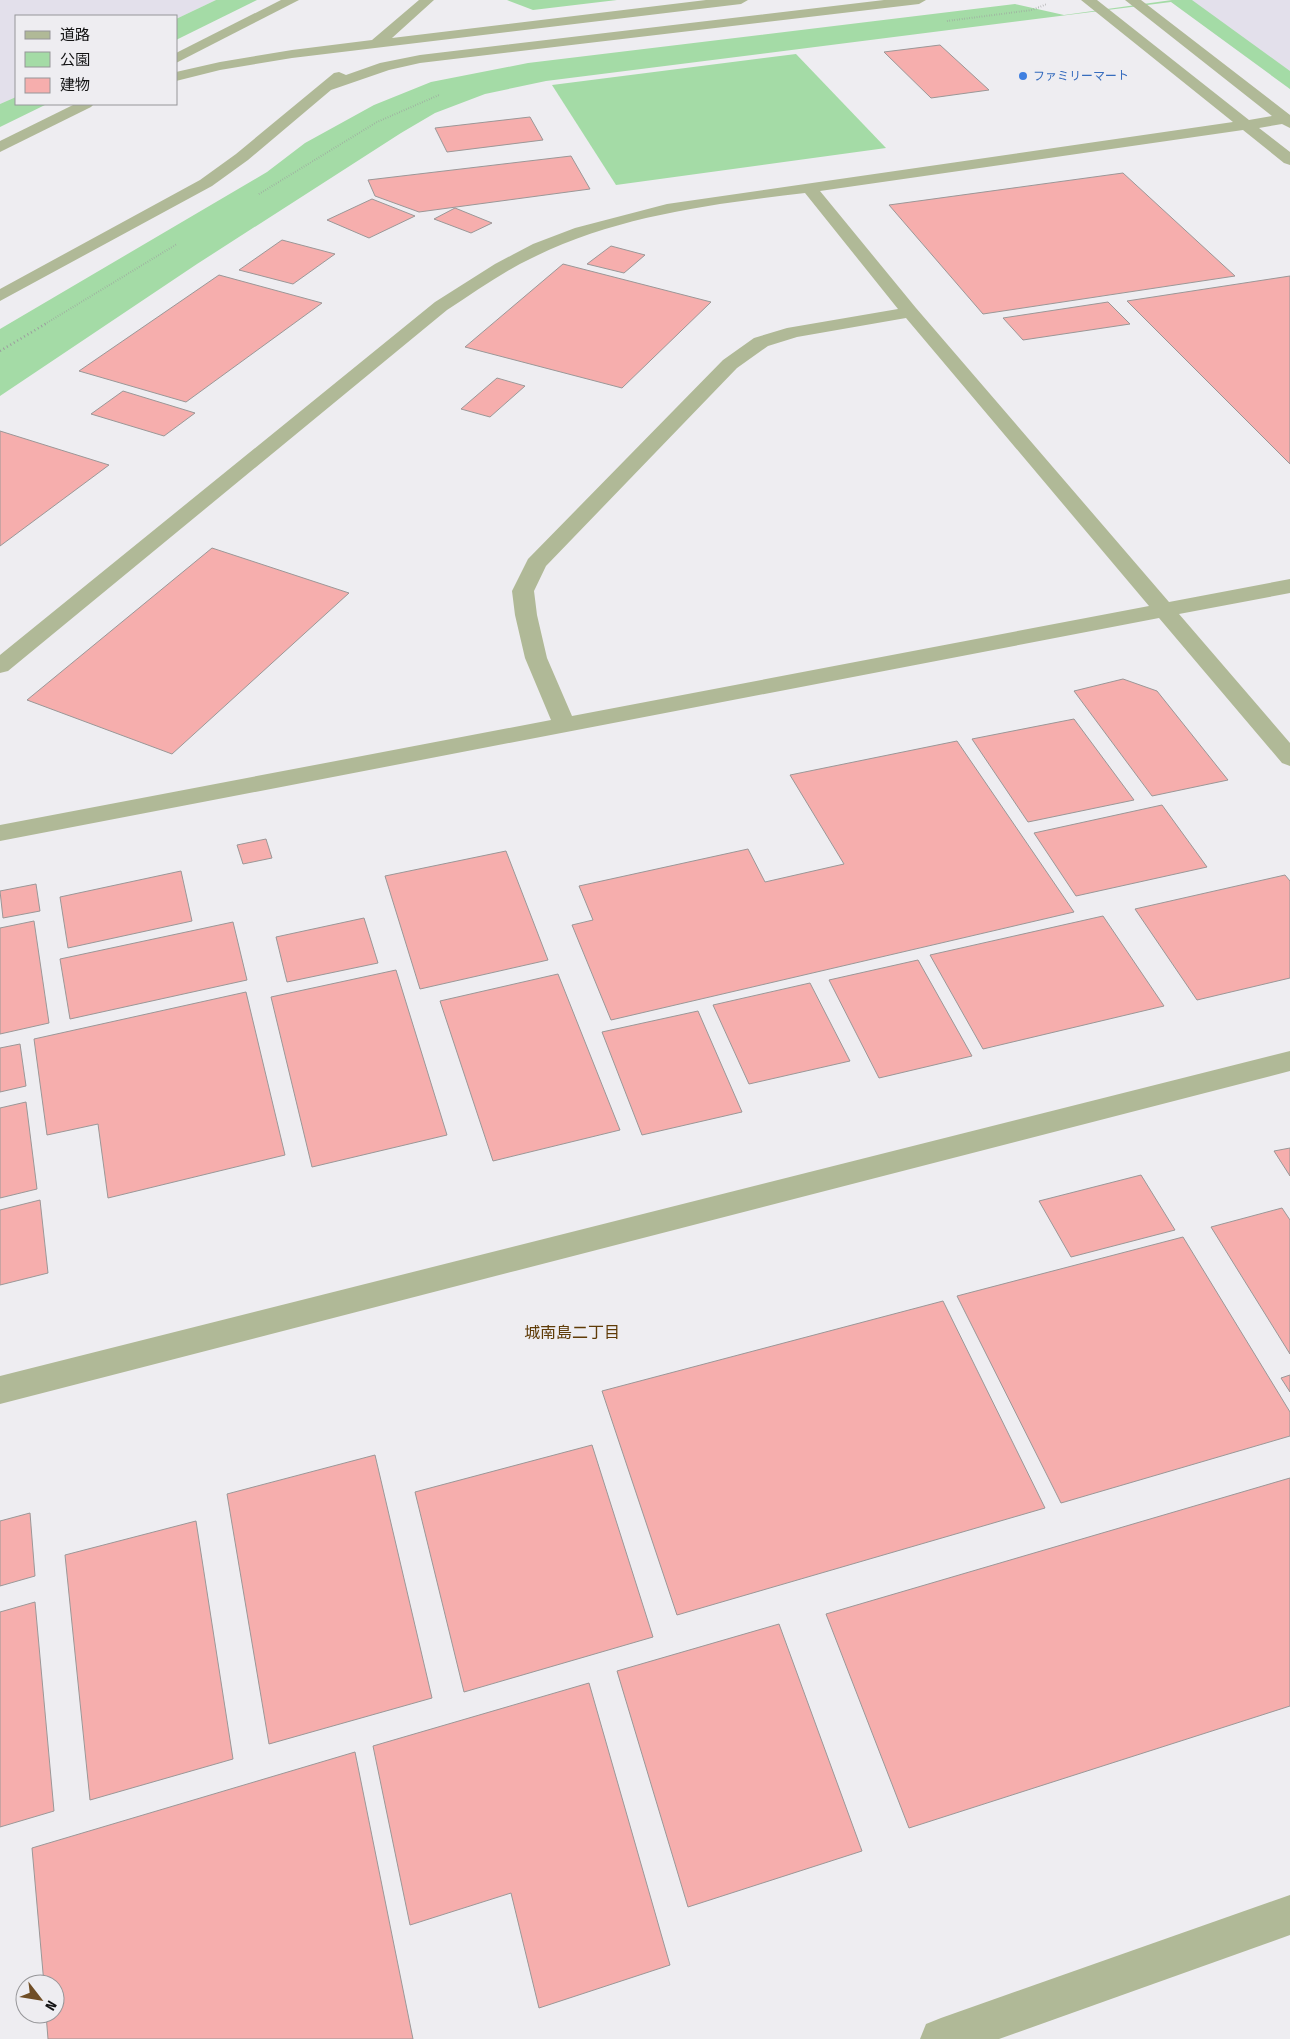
<svg xmlns="http://www.w3.org/2000/svg" width="1290" height="2039" viewBox="0 0 1290 2039" font-family="'Fira Sans Condensed','Noto Sans JP',sans-serif">
<style>
.built{fill:#e3e0eb}
.green{fill:#a4dba6}
.building{fill:#f6aead;stroke:#9b9797}
.lines{fill:none;stroke-linecap:round;stroke-linejoin:round}
.path-far1{stroke:#9c9c9e;stroke-width:2;stroke-dasharray:0.5 2;stroke-linecap:butt}
.path{stroke:#9c9c9e;stroke-width:2.5;stroke-dasharray:1 3;stroke-linecap:butt}
.tertiary{fill:#b0b997;fill-rule:evenodd}
.shop-dot{fill:#3f7fe0;stroke:#eeedf1;stroke-width:2}
.labels{text-anchor:middle;dominant-baseline:central;stroke-width:4;stroke-linejoin:round;paint-order:stroke}
.far-shop-label{font-size:12px;fill:#366cbe;stroke:#eeedf1;text-anchor:start}
.neighbourhood-label{font-size:16px;fill:#5f3b07;stroke:#eeedf1}
</style>
<rect width="100%" height="100%" fill="#eeedf1"/>
<g class="built">
<polygon points="0,0 216,0 176,19 176,16 16,16 16,97 0,104"/>
<polygon points="1171,0 1290,0 1290,89 1170,1"/>
</g>
<g class="green">
<polygon points="216,0 257,0 176,40 176,19"/>
<polygon points="507,0 617,0 533,10"/>
<polygon points="1172,0 1192,0 1290,71 1290,89 1171,2 546,81 485,94 435,113 401,133 197,264 0,396 0,329 267,172 305,143 374,105 431,82 528,63 1015,4 1064,15"/>
<polygon points="796,54 886,148 616,185 552,85"/>
<polygon points="16,97 16,104 47,104 0,127 0,104"/>
</g>
<g class="building">
<polygon points="940,45 989,90 931,98 884,52"/>
<polygon points="530,117 543,140 447,152 435,128"/>
<polygon points="571,156 590,189 419,212 375,196 368,180"/>
<polygon points="1123,173 1235,276 983,314 889,205"/>
<polygon points="372,199 415,216 369,238 327,220"/>
<polygon points="455,208 492,223 471,233 434,219"/>
<polygon points="282,240 335,254 293,284 239,270"/>
<polygon points="611,246 645,255 624,273 587,264"/>
<polygon points="563,264 711,302 622,388 465,347"/>
<polygon points="219,275 322,303 186,402 79,371"/>
<polygon points="1290,276 1290,464 1127,301"/>
<polygon points="1108,302 1130,324 1023,340 1003,318"/>
<polygon points="497,378 525,386 490,417 461,409"/>
<polygon points="123,391 195,413 164,436 91,414"/>
<polygon points="0,431 109,465 0,546"/>
<polygon points="212,548 349,593 172,754 27,700"/>
<polygon points="1123,679 1157,691 1228,780 1152,796 1074,691"/>
<polygon points="1074,719 1134,800 1028,822 972,739"/>
<polygon points="957,741 1074,912 611,1020 572,925 593,920 579,886 748,849 765,882 844,864 790,775"/>
<polygon points="1162,805 1207,867 1076,896 1034,833"/>
<polygon points="266,839 272,858 243,864 237,845"/>
<polygon points="506,851 548,960 420,989 385,876"/>
<polygon points="181,871 192,921 68,948 60,897"/>
<polygon points="1285,875 1290,881 1290,978 1197,1000 1135,909"/>
<polygon points="36,884 40,911 3,918 0,891"/>
<polygon points="1103,916 1164,1006 983,1049 930,955"/>
<polygon points="364,918 378,963 287,982 276,937"/>
<polygon points="34,921 49,1023 0,1034 0,928"/>
<polygon points="233,922 247,980 70,1019 60,959"/>
<polygon points="918,960 972,1056 879,1078 829,980"/>
<polygon points="396,970 447,1135 312,1167 271,997"/>
<polygon points="558,974 620,1130 493,1161 440,1001"/>
<polygon points="810,983 850,1061 749,1084 713,1005"/>
<polygon points="246,992 285,1155 108,1198 98,1124 47,1135 34,1039"/>
<polygon points="698,1011 742,1112 642,1135 602,1032"/>
<polygon points="20,1044 26,1086 0,1092 0,1048"/>
<polygon points="26,1102 37,1189 0,1198 0,1108"/>
<polygon points="1290,1148 1290,1176 1274,1151"/>
<polygon points="1141,1175 1175,1230 1071,1257 1039,1201"/>
<polygon points="40,1200 48,1273 0,1285 0,1210"/>
<polygon points="1282,1208 1290,1220 1290,1354 1211,1227"/>
<polygon points="1183,1237 1290,1412 1290,1436 1061,1503 957,1296"/>
<polygon points="943,1301 1045,1508 677,1615 602,1391"/>
<polygon points="1290,1375 1290,1392 1281,1378"/>
<polygon points="592,1445 653,1637 464,1692 415,1492"/>
<polygon points="375,1455 432,1698 269,1744 227,1494"/>
<polygon points="1290,1478 1290,1706 909,1828 826,1614"/>
<polygon points="30,1513 35,1576 0,1586 0,1521"/>
<polygon points="196,1521 233,1759 90,1800 65,1555"/>
<polygon points="35,1602 54,1811 0,1827 0,1612"/>
<polygon points="779,1624 862,1851 688,1907 617,1671"/>
<polygon points="589,1683 670,1965 539,2008 511,1893 410,1925 373,1746"/>
<polygon points="355,1752 413,2039 48,2039 46,2014 55,2014 55,1984 44,1984 32,1848"/>
</g>
<g class="lines">
<g class="path-far1">
<polyline points="947,21 1032,10 1047,4"/>
<polyline points="259,194 377,122 439,95"/>
<polyline points="45,324 177,244"/>
</g>
<polyline class="path" points="0,351 47,323"/>
<g class="tertiary">
<polygon points="281,0 299,0 176,63 176,53"/>
<polygon points="419,0 434,0 392,38 706,0 748,0 741,4 292,58 220,70 176,81 176,72 220,62 292,50 372,40"/>
<polygon points="884,0 926,0 919,4 420,63 389,70 331,90 248,160 212,186 0,301 0,289 200,180 236,154 334,73 339,72 346,75 380,63 420,55"/>
<path d="M1081,0H1097L1249,120L1272,116L1125,0H1141L1290,115V128L1282,124L1259,128L1290,152V165L1284,163L1243,130L820,191L916,308L1169,602L1290,579V593L1179,614L1290,743V766L1282,763L1159,618L0,841V825L551,720L525,658L515,615L512,591L528,559L723,360L754,338L787,328L898,309L805,193C712,204 616,216 532,258C502,272 475,292 447,310L8,671L0,673V655L435,302L495,264L533,244L575,228L667,204L1233,122ZM906,318L1149,606L572,716L547,658L537,615L534,591L546,566L737,368L768,346L797,337Z"/>
<polygon points="75,104 94,104 91,107 0,152 0,141"/>
<polygon points="1290,1051 1290,1071 0,1404 0,1376"/>
<polygon points="1290,1895 1290,1935 999,2039 920,2039 926,2024 941,2018"/>
</g>
</g>
<circle class="shop-dot" cx="1023" cy="76" r="5"/>
<g class="labels">
<g class="far-shop-label">
<text x="1033" y="76">ファミリーマート</text>
</g>
<g class="neighbourhood-label">
<text x="572" y="1332">城南島二丁目</text>
</g>
</g>
<rect x="15" y="15" width="162" height="90" fill="#eeedf1" stroke="#969699"/>
<rect x="25" y="31" width="25" height="8" fill="#b0b997" stroke="#969699"/>
<text x="60" y="40" font-size="15" fill="#131314">道路</text>
<rect x="25" y="52" width="25" height="15" fill="#a4dba6" stroke="#969699"/>
<text x="60" y="65" font-size="15" fill="#131314">公園</text>
<rect x="25" y="78" width="25" height="15" fill="#f6aead" stroke="#969699"/>
<text x="60" y="90" font-size="15" fill="#131314">建物</text>
<g transform="translate(40 1999) rotate(121)"><circle r="24" fill="#eeedf1" stroke="#969699"/>
<path d="M0-4L9 19L0 12L-9 19Z" fill="#704e26"/>
<text y="-8" font-size="14" font-weight="bold" text-anchor="middle" fill="#131314">N</text>
</g>
</svg>
